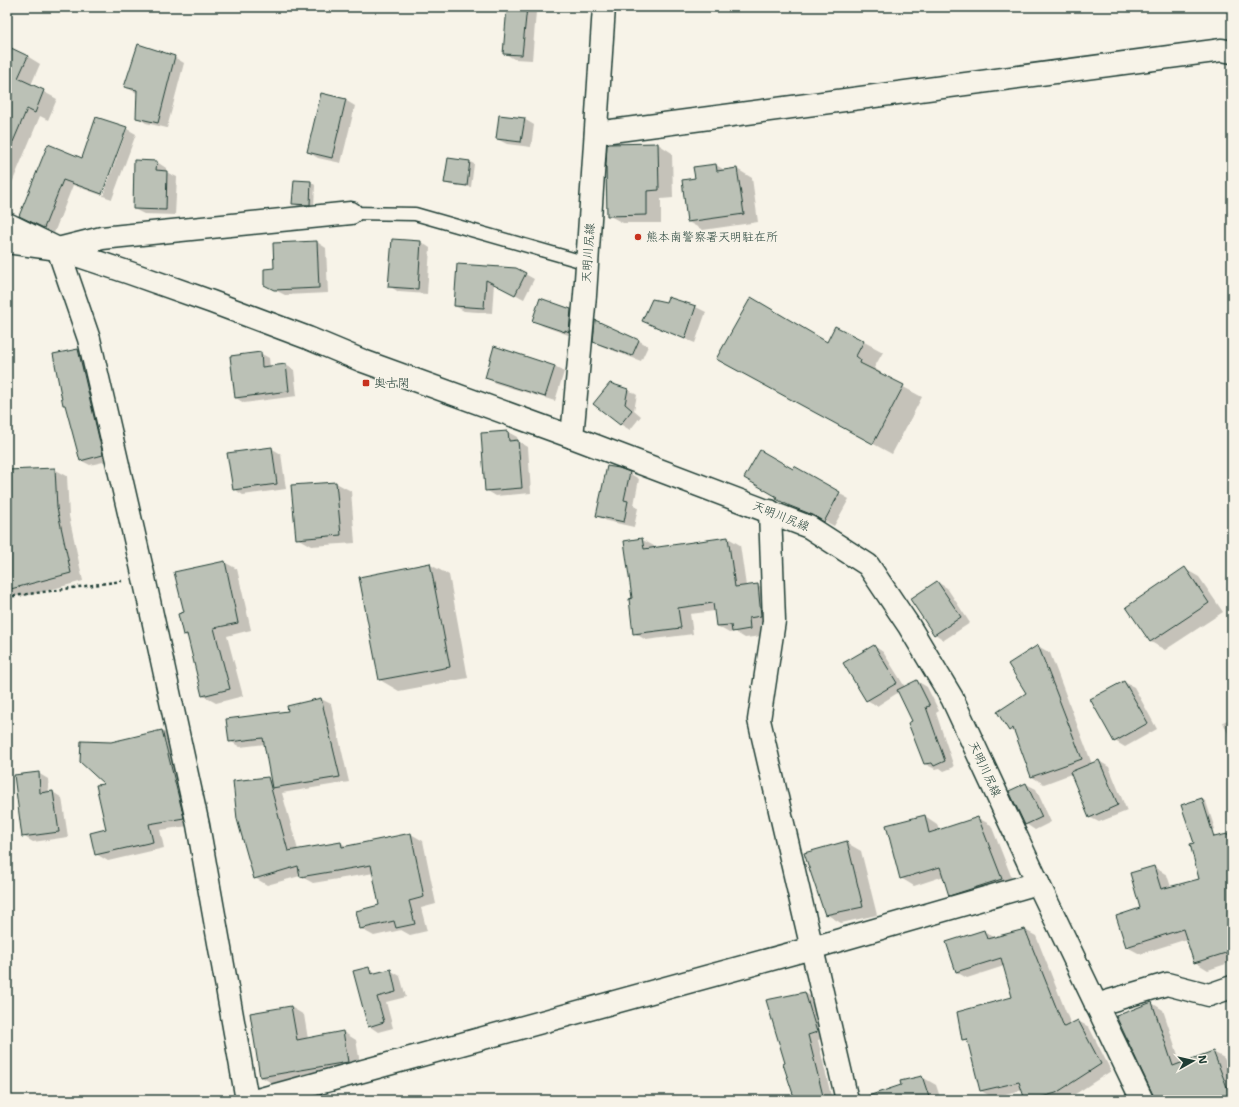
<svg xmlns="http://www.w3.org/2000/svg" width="1239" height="1107" viewBox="0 0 1239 1107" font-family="'Shantell Sans','Klee One',sans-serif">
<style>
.shadow{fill:#0003}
.building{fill:#bbc1b6;stroke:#1f3d34}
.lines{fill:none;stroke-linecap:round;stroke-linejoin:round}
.service-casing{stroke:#1f3d34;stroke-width:15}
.minor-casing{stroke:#1f3d34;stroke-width:25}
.tertiary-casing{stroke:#1f3d34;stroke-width:25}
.secondary-casing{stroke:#1f3d34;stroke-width:25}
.path{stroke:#1f3d34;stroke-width:2.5;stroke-dasharray:3 3;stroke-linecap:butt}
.service{stroke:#f7f3e8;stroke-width:12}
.minor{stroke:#f7f3e8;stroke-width:22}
.tertiary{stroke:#f7f3e8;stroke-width:22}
.secondary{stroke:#f7f3e8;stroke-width:22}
.poi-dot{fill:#c8321e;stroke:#f7f3e8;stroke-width:1.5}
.labels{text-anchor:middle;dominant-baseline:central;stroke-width:3;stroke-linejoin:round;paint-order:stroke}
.poi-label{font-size:12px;fill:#1f3d34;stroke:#f7f3e8;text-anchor:start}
.street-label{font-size:12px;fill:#1f3d34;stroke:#f7f3e8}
</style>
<rect width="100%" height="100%" fill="#f7f3e8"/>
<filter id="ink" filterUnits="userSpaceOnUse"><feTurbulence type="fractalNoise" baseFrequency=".025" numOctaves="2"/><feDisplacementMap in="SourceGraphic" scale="8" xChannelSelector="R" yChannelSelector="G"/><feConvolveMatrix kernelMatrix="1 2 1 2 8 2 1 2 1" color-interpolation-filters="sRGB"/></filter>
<g filter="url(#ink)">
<g class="shadow">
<polygon points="508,7 592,7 592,8 536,12 532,60 514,59 504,53"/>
<polygon points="7,48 27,56 40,64 31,85 57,99 48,120 40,116 7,195"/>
<polygon points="174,57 184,63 167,128 146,123 137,117 137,93 125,87"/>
<polygon points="345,100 355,106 341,163 318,158 308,152"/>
<polygon points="96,118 127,128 125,128 101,195 73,185 54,233 20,215 83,159"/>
<polygon points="524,119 534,125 531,147 507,144 497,139"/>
<polygon points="127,129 136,134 112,199 103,196"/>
<polygon points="658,144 672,153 673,198 661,199 661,223 623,223 608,215"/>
<polygon points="157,162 166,168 166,172 177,177 175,215 144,214 134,209"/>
<polygon points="470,162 474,164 471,187 450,185 445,182"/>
<polygon points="716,165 726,171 737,169 752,178 758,222 703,230 688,222 696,179"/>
<polygon points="311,182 315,185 314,207 298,206 293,203"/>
<polygon points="317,242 326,248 328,293 285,295 265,285 275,269"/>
<polygon points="421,242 430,248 427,294 399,292 389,286"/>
<polygon points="458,266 516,269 534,279 524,299 494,283 492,313 464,311 455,306"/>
<polygon points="669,298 696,307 706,312 695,343 653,326 643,321 667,303"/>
<polygon points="571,310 581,315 574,337 543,326 534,321"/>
<polygon points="836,327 883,352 874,368 880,372 879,374 922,397 892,454 717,359 828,343"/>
<polygon points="638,340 648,346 641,361 604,347 594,342"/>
<polygon points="78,350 88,355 112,460 90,465 80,460 67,406 64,405 54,355"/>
<polygon points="260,353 269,358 270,367 286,365 294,370 297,396 244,403 236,398"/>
<polygon points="555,366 564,372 555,401 495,383 486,377"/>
<polygon points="627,389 637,395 634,410 641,416 630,430 620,424"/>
<polygon points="508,432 517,437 518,441 528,447 531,493 496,496 486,490"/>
<polygon points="271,448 281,454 286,489 243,495 234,489"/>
<polygon points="794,468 849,499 834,526 823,520 800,511 777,498"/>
<polygon points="54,469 67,476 69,516 83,581 30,595 7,597 7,471"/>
<polygon points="629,473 639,479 634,505 638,508 634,527 607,521 597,516"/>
<polygon points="336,483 351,491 355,543 311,546 297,538"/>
<polygon points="728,538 740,545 746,586 758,585 770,592 773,623 760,624 762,636 745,638 735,632 729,633 717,626 715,611 690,614 693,634 646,640 634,633 633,599 641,539 654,546 654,548"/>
<polygon points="224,562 237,569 251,630 227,636 243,696 216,703 203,696 188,637 184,635 185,613"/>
<polygon points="429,564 449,575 468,678 399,691 380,680"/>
<polygon points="1185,569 1199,577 1223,612 1165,650 1151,642"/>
<polygon points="937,582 947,588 970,623 944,640 935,634 911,599"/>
<polygon points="874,646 883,652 905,687 917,681 927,687 939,711 936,713 954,767 944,771 940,768 935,769 925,764 914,722 899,692 877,706 867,700"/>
<polygon points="1038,646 1050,653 1092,764 1099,761 1109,767 1127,811 1099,822 1089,817 1071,774 1044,784 1032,777 1016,734 1010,730 1028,693"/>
<polygon points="1124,682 1134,687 1157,729 1125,747 1115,741"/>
<polygon points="321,699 331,704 349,782 282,793 298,850 341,843 348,847 411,834 423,841 436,904 421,908 427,931 410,935 401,930 374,936 361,929 381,906 374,873 313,883 300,876 267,885 255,878 267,778 271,781 265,744 240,747 230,741 289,712 288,707"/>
<polygon points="1232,718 1232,743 1223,722"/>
<polygon points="162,731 174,737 195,825 160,830 164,848 108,861 96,854 107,830 106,785 111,743"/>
<polygon points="38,773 48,779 49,792 53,792 62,798 68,837 33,842 23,836"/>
<polygon points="1026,784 1036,789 1051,822 1035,830 1026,824"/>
<polygon points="1202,799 1206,802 1215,829 1197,837"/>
<polygon points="925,816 937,824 939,831 978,818 991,825 1015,886 963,902 950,895 944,876 914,886 901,878"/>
<polygon points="847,843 861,851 877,915 841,923 826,914"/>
<polygon points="1232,851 1232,962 1208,970 1195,962 1187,939 1140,954 1127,947 1142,909 1154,867 1167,875 1171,887 1200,879"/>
<polygon points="1025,930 1036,936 1071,1025 1078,1021 1089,1027 1111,1071 1066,1100 1026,1100 1023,1090 992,1097 981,1091 969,1043 963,1039 1014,997 1004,966 967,978 956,972 984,931 995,938"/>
<polygon points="369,968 378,974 390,970 400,976 406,997 386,1002 393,1028 378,1032 369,1026"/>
<polygon points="805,993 815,999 826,1038 818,1040 832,1100 796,1100 786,1064"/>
<polygon points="1152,1003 1163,1010 1181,1064 1213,1052 1224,1058 1232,1078 1232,1100 1155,1100"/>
<polygon points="291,1007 304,1015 308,1039 343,1032 356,1040 361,1069 274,1084 261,1077 251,1013"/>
<polygon points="922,1077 936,1085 941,1100 872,1100"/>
</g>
<g class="building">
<polygon points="507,7 527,7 522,55 503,54"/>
<polygon points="138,44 175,56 158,123 136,118 137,90 124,87"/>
<polygon points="7,46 28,56 18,78 44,90 35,113 27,109 7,156"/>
<polygon points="321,93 346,99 332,158 307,152"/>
<polygon points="499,115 525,118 521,142 496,139"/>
<polygon points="96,117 127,127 102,194 63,180 44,228 19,216 48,144 82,158"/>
<polygon points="658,143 659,190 647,191 647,215 607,216 606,165 607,144"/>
<polygon points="448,158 470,161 467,186 444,183"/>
<polygon points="134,160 157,161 156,170 167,171 166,210 133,209"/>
<polygon points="716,164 717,171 737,168 744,214 687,222 682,180 695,178 693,167"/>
<polygon points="294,180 311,181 310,205 292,204"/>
<polygon points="392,239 421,241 418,289 388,287"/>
<polygon points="317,241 319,288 274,290 264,285 264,269 274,268 273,243"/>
<polygon points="457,264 516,268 526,273 515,295 486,280 484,308 454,306"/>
<polygon points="668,297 696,306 685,339 642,321 652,299 666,302"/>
<polygon points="751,297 827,342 835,326 864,341 856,356 861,360 860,363 904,385 873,444 716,359"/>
<polygon points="540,298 571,309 569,332 565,330 565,332 532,321"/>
<polygon points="595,320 639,340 632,356 593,342"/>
<polygon points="494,346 555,366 545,397 485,378"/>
<polygon points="78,349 103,455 80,461 65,405 63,405 53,354"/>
<polygon points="261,352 262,367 286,364 289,391 235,398 230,356"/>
<polygon points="610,383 628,389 625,404 632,410 620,425 593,404"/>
<polygon points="508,431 509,441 518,440 522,488 485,491 481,433"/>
<polygon points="272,447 277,484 233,490 227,453"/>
<polygon points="760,450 793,469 794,466 840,492 824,522 813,515 790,506 776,499 777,497 744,478"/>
<polygon points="607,466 619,468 630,472 624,500 628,501 624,522 596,516"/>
<polygon points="55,468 57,508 71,573 7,590 7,470"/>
<polygon points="336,482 341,535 296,539 291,485"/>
<polygon points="728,537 735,587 758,584 761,616 749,618 750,629 732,632 731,625 716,626 713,603 678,608 681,628 633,634 629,599 632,598 624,541 642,538 644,549"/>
<polygon points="225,561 238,623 214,628 230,689 202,696 187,634 183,635 178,614 184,612 174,572"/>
<polygon points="430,563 450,667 379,680 359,577"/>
<polygon points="1185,567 1209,603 1150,642 1126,607"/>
<polygon points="937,581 961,617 934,635 910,599"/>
<polygon points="874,645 897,683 866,701 843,663"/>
<polygon points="1038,645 1082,759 1031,777 1013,728 1009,731 997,712 1026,693 1008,664"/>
<polygon points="917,680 930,706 926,707 945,761 934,766 932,763 924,764 908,723 912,721 897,690"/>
<polygon points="1124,681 1148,723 1114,742 1090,699"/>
<polygon points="321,698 340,777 272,788 263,738 229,742 226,719 288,711 287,706"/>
<polygon points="162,730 184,818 149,824 153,842 95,855 90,833 106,829 96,785 104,784 80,762 81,741 111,742"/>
<polygon points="1099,760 1118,805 1089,818 1070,772"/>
<polygon points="39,772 40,793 53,791 59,832 22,837 14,775"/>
<polygon points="268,777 288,851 341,842 342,847 411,833 424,897 409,901 415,924 396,928 394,921 360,929 356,911 379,905 371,865 300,877 298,866 254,879 237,819 233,781"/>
<polygon points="1026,783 1042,817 1025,825 1009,791"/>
<polygon points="1202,798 1214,837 1232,833 1232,951 1194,963 1183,929 1126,947 1116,916 1140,908 1130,873 1154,866 1161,889 1199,879 1190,844 1194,843 1181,805"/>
<polygon points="925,815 929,833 978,817 1002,879 949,896 940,867 900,879 886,825"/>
<polygon points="847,841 863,907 825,915 804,853"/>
<polygon points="1025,929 1064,1027 1078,1020 1101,1064 1056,1093 1032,1100 1025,1100 1019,1082 980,1091 967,1039 962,1040 957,1012 1012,997 1001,958 956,972 946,942 984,930 987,939"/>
<polygon points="369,967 371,974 391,969 396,992 377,997 384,1022 368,1027 353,971"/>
<polygon points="805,992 817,1032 808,1035 824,1100 795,1100 783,1064 785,1063 766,1000"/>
<polygon points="1152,1002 1173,1066 1213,1051 1232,1100 1154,1100 1153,1095 1116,1016"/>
<polygon points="291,1006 297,1040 343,1031 348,1062 260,1077 250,1013"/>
<polygon points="922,1076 930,1100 868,1100 868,1096 901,1085 900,1081"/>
</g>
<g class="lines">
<defs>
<polyline id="service" points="351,213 415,214 587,263"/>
<g id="minor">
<polyline points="596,133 1222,50 1232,52"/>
<polyline points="7,224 58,249 102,238 351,213"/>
<polyline points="58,249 89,339 144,578 198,825 247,1100"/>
<polyline points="770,511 774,621 759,720 847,1100"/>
<polyline points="1096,1005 1167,984 1209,995 1232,987"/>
<polyline points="257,1100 812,948 1038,883"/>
</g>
<polyline id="tertiary" points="7,242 58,249 130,273 212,302 308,338 363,361 572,437"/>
<polyline id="secondary" points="604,7 585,295 572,437 809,527 868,565 909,626 952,698 1038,883 1142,1100"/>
</defs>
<use href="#service" class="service-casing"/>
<use href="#minor" class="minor-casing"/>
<use href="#tertiary" class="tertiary-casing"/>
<use href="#secondary" class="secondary-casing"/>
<polyline class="path" points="7,597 122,581"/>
<use href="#service" class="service"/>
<use href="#minor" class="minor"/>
<use href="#tertiary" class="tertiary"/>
<use href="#secondary" class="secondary"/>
</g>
</g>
<g class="poi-dot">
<circle cx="638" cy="237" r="4"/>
<rect x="362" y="379" width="8" height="8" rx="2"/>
</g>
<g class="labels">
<g class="poi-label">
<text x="646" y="237">熊本南警察署天明駐在所</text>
<text x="374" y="383">奥古閑</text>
</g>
<g class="street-label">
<text transform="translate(588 253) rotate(-86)">天明川尻線</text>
<text transform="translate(781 516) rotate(22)">天明川尻線</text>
<text transform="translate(985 769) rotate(65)">天明川尻線</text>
</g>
</g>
<rect width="1239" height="1107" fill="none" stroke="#f7f3e8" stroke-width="24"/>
<rect x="12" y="12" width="1215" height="1083" fill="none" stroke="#1f3d34" stroke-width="1.5" filter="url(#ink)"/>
<g transform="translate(1193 1061) rotate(82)" stroke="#f7f3e8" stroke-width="3" paint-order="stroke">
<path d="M0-3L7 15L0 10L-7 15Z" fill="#1f3d34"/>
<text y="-6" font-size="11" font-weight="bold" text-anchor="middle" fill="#1f3d34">N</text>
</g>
</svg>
